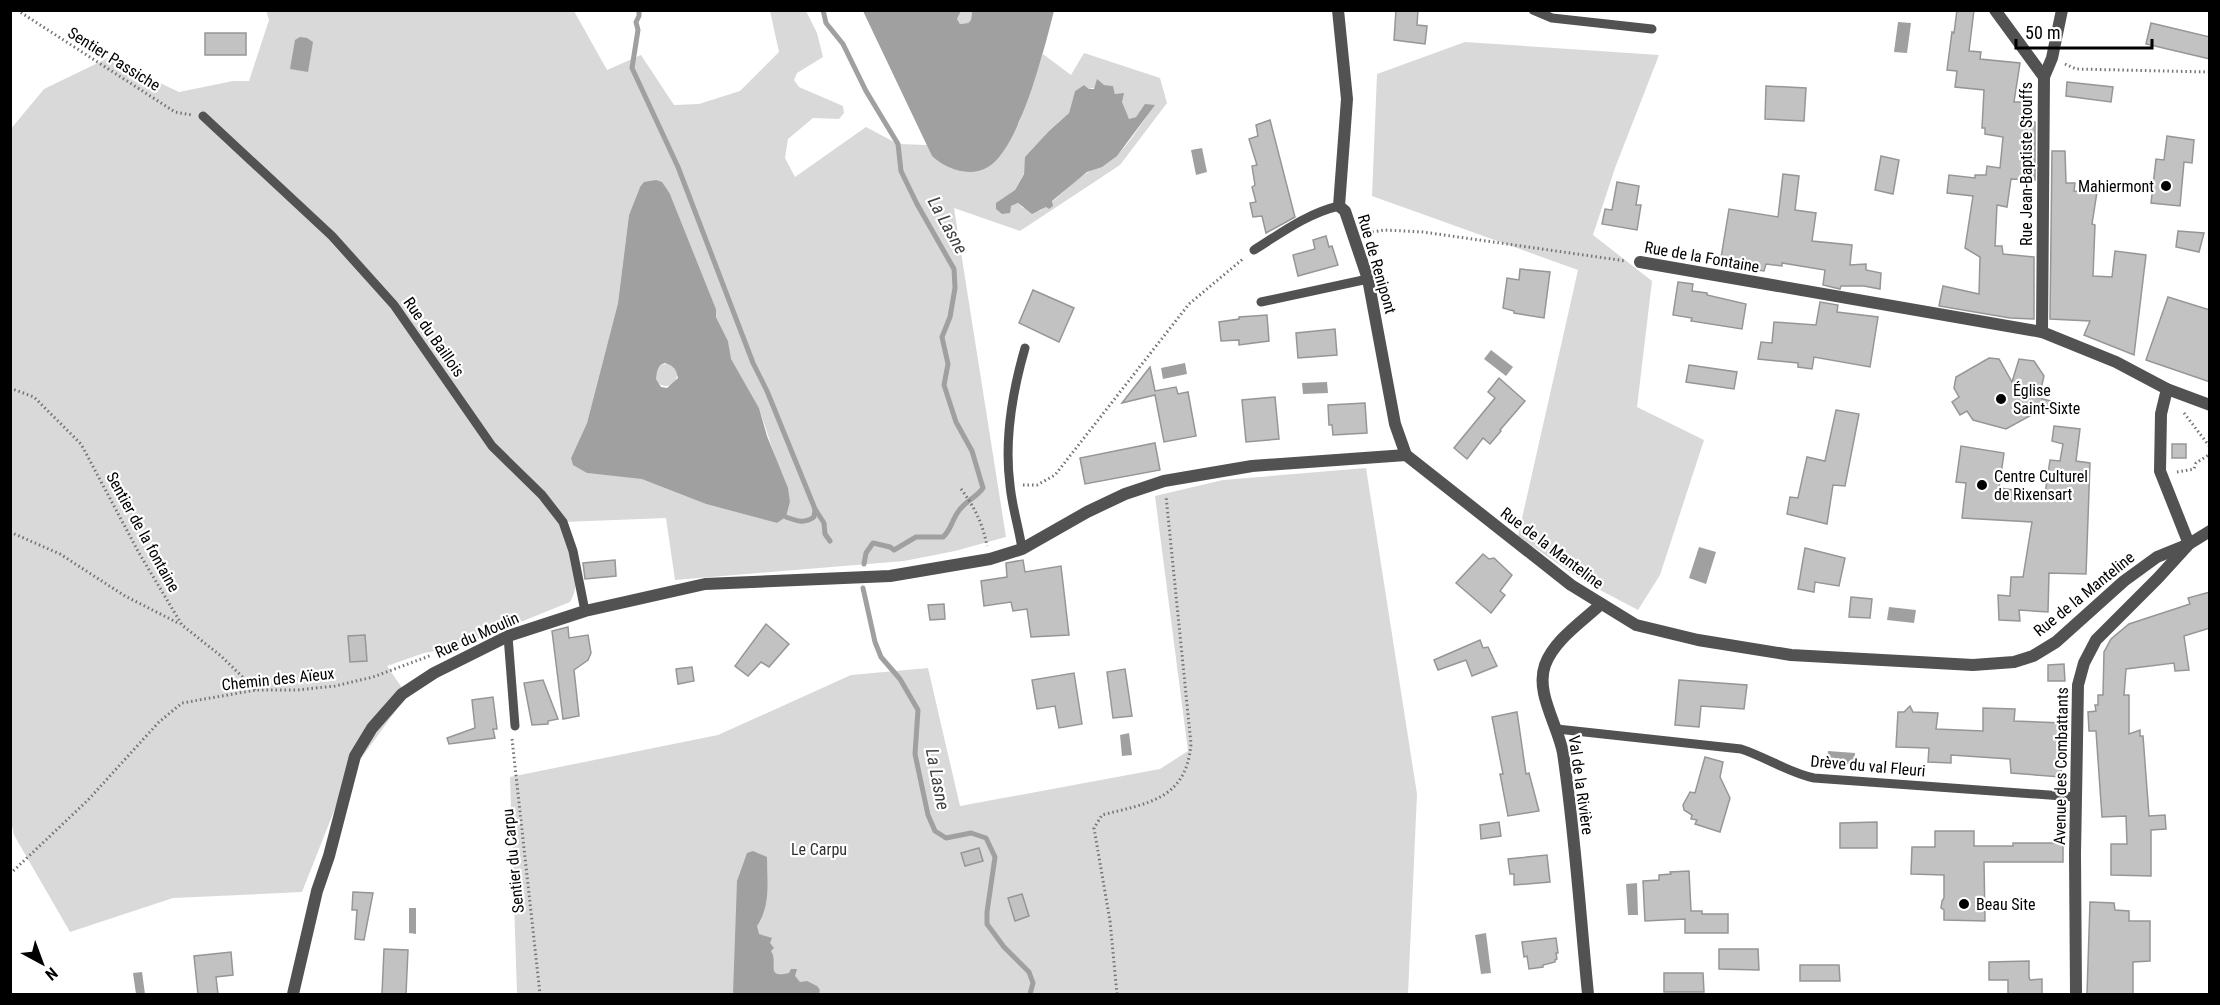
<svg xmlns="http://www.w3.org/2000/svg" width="2220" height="1005" viewBox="0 0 2220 1005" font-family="'Roboto Condensed',sans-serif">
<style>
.green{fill:#d9d9d9;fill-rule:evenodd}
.water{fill:#a0a0a0;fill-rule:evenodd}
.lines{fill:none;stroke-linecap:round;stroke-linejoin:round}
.stream{stroke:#a0a0a0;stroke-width:5}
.building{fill:#c2c2c2;stroke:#969696;stroke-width:1.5}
.path{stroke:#747474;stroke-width:3;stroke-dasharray:1.5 3;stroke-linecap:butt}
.service{stroke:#525252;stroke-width:9}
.minor{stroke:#525252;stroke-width:12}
.tertiary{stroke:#525252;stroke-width:12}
.poi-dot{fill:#000;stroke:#fff;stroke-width:2}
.labels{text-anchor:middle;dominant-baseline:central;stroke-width:4.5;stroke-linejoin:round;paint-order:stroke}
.street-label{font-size:16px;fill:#000;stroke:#fff}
.poi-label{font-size:16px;fill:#000;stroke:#fff;text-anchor:start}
.park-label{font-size:16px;fill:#303030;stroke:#fff}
.water-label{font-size:18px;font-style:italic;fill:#414141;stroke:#fff}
</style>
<rect width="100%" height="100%" fill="#fff"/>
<g class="green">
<path d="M266,10L574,11L607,70L641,55L674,105L699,104L740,91L779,52L770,11H806L817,33L823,57L797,73L794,80L799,87L843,106L844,113L839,119L813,118L788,139L785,158L795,177L866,127L898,144L927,145L932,156L993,162L1019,123L1043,54L1071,75L1084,53L1160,78L1167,103L1120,165L1020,231L954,208L1006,537L955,551L904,561L675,580L666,518L563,522C571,546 584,579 570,602L458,647L424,653L387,666L407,695L347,778L302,892L173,898L70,932L14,835L11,821L10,130L44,89L108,58L179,92L233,81H249L269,20ZM1084,85L1089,89L1104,85L1113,86C1115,97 1124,108 1129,119L1136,117L1145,105H1154C1143,121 1129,145 1115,157C1106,165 1096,167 1087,173C1070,183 1057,200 1040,211L1023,208L1018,203L1011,206L997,203L1015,190L1024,173L1026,157L1049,131L1069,113L1075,91ZM640,187L670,194L716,309V317L728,341L730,359L759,408L790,502L786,517L777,523L706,504L642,478L587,473L571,458L587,423L618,303L629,215Z"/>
<polygon points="961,11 972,11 971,20 968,23 960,24 957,19"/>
<polygon points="1465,42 1659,55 1615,168 1593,235 1652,281 1637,407 1704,440 1660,575 1638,610 1583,581 1518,536 1578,270 1372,196 1377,74"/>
<circle cx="666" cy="375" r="11"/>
<polygon points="1366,468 1417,794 1408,994 517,994 510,777 718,735 851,675 928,668 960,806 1160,769 1188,751 1155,496 1223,480"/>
</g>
<g class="water">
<path d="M863,11H961L957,19L960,24L968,23L971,20L972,11H1054C1045,46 1020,148 988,167C970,178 946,169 932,156Z"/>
<polygon points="1898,22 1911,23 1907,53 1894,52"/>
<polygon points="300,37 307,38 313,42 308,72 290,69 295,40"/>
<polygon points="1097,79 1104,85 1113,86 1115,94 1124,93 1122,102 1129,119 1136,117 1145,104 1155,105 1117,156 1102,167 1087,172 1052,201 1053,206 1049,209 1046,207 1032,214 1018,203 1011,206 1010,213 1002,214 996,209 996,203 1015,190 1024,174 1025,157 1049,131 1069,113 1075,91 1084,85 1089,89 1094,89"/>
<polygon points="1202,148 1207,172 1196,175 1191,150"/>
<path d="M656,180L662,182L670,194L716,309V317L728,341L731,359L759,408L767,436L788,488L790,502L786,517L777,523L706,504L642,479L587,473L573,465L571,458L587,423L618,303L629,215L640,187L644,182ZM665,363C674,366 676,369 678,378L667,388L661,387L656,379C657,372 657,365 665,363Z"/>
<polygon points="1491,350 1513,367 1506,376 1484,359"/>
<polygon points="1185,363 1187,374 1163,379 1161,368"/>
<polygon points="1327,382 1328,393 1303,394 1302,383"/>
<polygon points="1699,547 1716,552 1706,584 1689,578"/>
<polygon points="1889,607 1916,610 1914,623 1887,620"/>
<polygon points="1129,733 1132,755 1122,756 1120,735"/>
<polygon points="1828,751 1855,753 1854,765 1827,763"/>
<path d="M753,851L767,857C767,882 771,905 757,926L759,934L772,938L770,943L774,948L771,951C779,962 764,979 789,973L791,969H797L795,976L800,982L807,981L817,986L820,990L819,994H733L737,881L747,853Z"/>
<polygon points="1637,883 1638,915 1628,915 1626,884"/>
<polygon points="409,908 416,908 416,934 409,933"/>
<polygon points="1486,933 1491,973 1481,974 1475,935"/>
<polygon points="142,972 145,994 136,994 133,973"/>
</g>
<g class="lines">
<g class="stream">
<polyline points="639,10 639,16 636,22 638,30 632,68 678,167 753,363 767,391 815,509 824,523 825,534 830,541"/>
<path d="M823,10L826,23L843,44L866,91L898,144L901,171L917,204L954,269L955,288L950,317L942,337L948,364L944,385L956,422L972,451L983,488C976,498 964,502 958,512C952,520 951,530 943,537H916L894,550L890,547L873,543L866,553L864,564"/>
<path d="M786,517C797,521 804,524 814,517L815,509"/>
<polyline points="863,588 875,642 881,657 900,679 918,710 915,754 928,815 935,831 946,838 971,833 986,838 995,857 987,912 987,924 1004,947 1029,972 1033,983 1030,994"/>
</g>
</g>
<g class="building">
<polygon points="1396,10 1418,10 1417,25 1427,26 1425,44 1394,40"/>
<polygon points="1957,10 1974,10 1969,51 1981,52 1980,59 2020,63 2014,102 2025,102 2024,122 2035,122 2035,180 2011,179 2007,207 1997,205 1995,246 2002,246 2003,254 2034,257 2034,319 2010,318 1939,306 1943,286 1979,294 1980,257 1965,248 1973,196 1947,193 1949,175 1975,178 1975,175 1986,175 1987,166 2000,168 2003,137 1985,134 1985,128 1982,128 1984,90 1955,87 1957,71 1947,70 1952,32 1954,33"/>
<polygon points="2151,23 2210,37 2210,59 2146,44"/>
<rect x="205" y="33" width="41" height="22"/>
<polygon points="2067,82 2113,87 2111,102 2066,96"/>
<polygon points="1766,86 1806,88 1804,121 1765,119"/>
<polygon points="1270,120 1295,217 1266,233 1262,216 1253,217 1250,203 1256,202 1252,187 1255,185 1252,166 1257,165 1249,139 1258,136 1256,125"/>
<polygon points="2167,136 2194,140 2192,163 2184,162 2180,206 2151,203 2156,159 2164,160"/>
<polygon points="2052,151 2065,151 2066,183 2075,183 2074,191 2097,192 2092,224 2095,225 2093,276 2112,277 2115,251 2146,255 2134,355 2084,335 2090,321 2050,319"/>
<polygon points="1881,156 1899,160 1893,194 1875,190"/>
<polygon points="1783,174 1799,176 1795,210 1816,213 1812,241 1852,245 1850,265 1866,264 1866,270 1881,273 1880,289 1864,286 1841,286 1840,289 1823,285 1825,270 1782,263 1782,266 1766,264 1764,271 1736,267 1736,264 1720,264 1729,209 1778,217"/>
<polygon points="1617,182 1639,186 1636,205 1641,205 1637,230 1602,224 1605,209 1612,210"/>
<polygon points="2178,231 2204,233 2199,252 2176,247"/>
<polygon points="1326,236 1329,247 1332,246 1338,265 1298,276 1293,255 1315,249 1313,240"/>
<polygon points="1520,269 1550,272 1544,318 1514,313 1514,311 1503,308 1507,278 1519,280"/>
<polygon points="1678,282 1693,284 1692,291 1707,293 1707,295 1746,304 1742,329 1691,321 1692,318 1673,315"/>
<polygon points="1033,290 1074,308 1059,342 1019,323"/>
<polygon points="2168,297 2210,310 2210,382 2146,360"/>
<polygon points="1820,302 1838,305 1837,312 1878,317 1870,367 1814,357 1812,369 1798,367 1798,363 1758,359 1761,342 1772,343 1774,322 1816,325"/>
<polygon points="1267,315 1269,341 1239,345 1239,340 1221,341 1219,322 1239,319 1239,317"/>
<polygon points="1335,329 1337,355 1298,358 1296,333"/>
<polygon points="1989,358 1999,359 2012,382 2019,359 2034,361 2044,376 2039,398 2055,402 2006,429 1973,420 1967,411 1960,415 1952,402 1959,397 1954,388 1956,377"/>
<polygon points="1689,365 1737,372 1734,389 1686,382"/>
<polygon points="1150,367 1155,391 1176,387 1178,394 1188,392 1196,436 1164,442 1155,395 1122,403"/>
<polygon points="1499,378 1525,401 1500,430 1501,431 1490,444 1483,438 1467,459 1454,448 1495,398 1488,392"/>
<polygon points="1275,397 1279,439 1246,442 1242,400"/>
<polygon points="1365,403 1367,433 1333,435 1332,425 1329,425 1328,405"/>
<polygon points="1836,410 1859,414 1845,486 1833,485 1827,524 1787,514 1790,497 1798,498 1807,457 1825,461"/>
<polygon points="2054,426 2080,429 2076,461 2090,463 2086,574 2049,573 2048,612 2019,610 2020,621 1999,620 1998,595 2010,596 2011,577 2023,577 2032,522 1962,518 1966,483 1956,482 1961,446 2004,453 1999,488 2045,494 2050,460 2060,461 2063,444 2052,441"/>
<polygon points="1155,443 1160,470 1085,484 1080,458"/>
<rect x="2172" y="444" width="14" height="14"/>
<polygon points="1805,548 1845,558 1839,586 1815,582 1814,592 1798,589"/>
<polygon points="1483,554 1489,559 1494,558 1512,575 1500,591 1505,595 1491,613 1456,583"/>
<polygon points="615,560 616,576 585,579 583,563"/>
<polygon points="1023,560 1025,572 1061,566 1069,635 1031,637 1027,609 1013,611 1011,602 984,606 981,581 1007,577 1006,563"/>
<polygon points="2210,592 2210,628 2184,636 2189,670 2175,671 2174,663 2126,669 2124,695 2129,695 2129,734 2140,730 2140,736 2143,736 2149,816 2165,815 2166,829 2151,830 2151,876 2111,875 2111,844 2127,844 2126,816 2102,817 2096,731 2089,731 2088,712 2096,711 2095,705 2098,705 2098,695 2103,695 2104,652 2111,639 2129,624 2190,604 2188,598"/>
<polygon points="1851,597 1872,599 1870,618 1849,617"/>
<polygon points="944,604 945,619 930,620 928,605"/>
<polygon points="766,624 789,644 769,667 761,662 748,676 735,666"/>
<polygon points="568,627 569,638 588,635 591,653 588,660 574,670 579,716 563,719 552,631"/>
<polygon points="365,635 367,661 350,662 348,636"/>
<polygon points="1480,640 1483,648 1488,647 1497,666 1472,676 1466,660 1438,670 1434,660"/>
<polygon points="2064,664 2065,681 2048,681 2048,665"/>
<polygon points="692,667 694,681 678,684 676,669"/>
<polygon points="1125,669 1132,716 1113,718 1107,672"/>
<polygon points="1074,673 1082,724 1059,728 1055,706 1037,709 1032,680"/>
<polygon points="543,680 558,719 548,721 548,724 532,725 524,683"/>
<polygon points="1679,680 1747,685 1744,709 1701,706 1699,727 1675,725"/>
<polygon points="493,697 497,729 493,729 495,738 449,744 447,738 475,728 472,700"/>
<polygon points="1910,706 1913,712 1938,713 1936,729 1983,731 1983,708 2015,709 2014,721 2063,723 2061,777 2011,773 2010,759 1951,755 1951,763 1928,762 1929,748 1896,747 1898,712 1904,712"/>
<polygon points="1517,712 1526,774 1529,773 1539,811 1508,816 1500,774 1503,774 1492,717"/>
<polygon points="1705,757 1723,762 1720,777 1730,798 1720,832 1695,824 1697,820 1691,819 1692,815 1684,810 1683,805 1690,792 1695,793"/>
<polygon points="1499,822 1501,836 1481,839 1480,825"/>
<polygon points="1877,822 1877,848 1840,848 1840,823"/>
<polygon points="1935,831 1974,831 1974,846 2013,846 2013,843 2063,843 2063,862 1984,862 1985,921 1944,920 1944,910 1941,908 1942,901 1944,898 1944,875 1911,874 1912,847 1935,847"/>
<polygon points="979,848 983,861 965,866 961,853"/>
<polygon points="1547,855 1550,882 1514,885 1514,874 1510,874 1508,859"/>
<polygon points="1689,871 1691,911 1702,911 1702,914 1728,914 1728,933 1685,933 1685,919 1645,921 1643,881 1659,880 1659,875 1671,874 1670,872"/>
<polygon points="353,892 373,893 364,940 355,939 357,910 352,910"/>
<polygon points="1022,894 1029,916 1015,921 1008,898"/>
<polygon points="2090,902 2114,903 2115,910 2129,911 2129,921 2150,921 2150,961 2133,962 2133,994 2087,994"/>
<polygon points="1556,938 1558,953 1556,953 1557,959 1555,960 1555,962 1543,965 1543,967 1529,969 1527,956 1524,957 1522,942"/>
<polygon points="384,949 408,950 406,994 382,994"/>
<polygon points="1719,949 1758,949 1759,970 1719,969"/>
<polygon points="231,952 233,975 216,977 218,994 198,994 194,956"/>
<polygon points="2029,961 2029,977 2030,980 2042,979 2042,994 2008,994 2008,980 1989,980 1989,962"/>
<polygon points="1800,965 1839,965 1840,981 1800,981"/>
<polygon points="1664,973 1703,973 1704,992 1664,992"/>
</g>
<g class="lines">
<g class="path">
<polyline points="17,10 175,112 192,115"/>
<polyline points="2065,64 2076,69 2210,72"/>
<polyline points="1368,233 1384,230 1423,232 1626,261"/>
<polyline points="10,388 34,397 81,444 139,553 182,625 221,656 256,690"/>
<polyline points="2184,413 2210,447"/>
<polyline points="2177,472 2194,469 2196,463 2210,454"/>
<polyline points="1023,485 1037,485 1055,475 1189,304 1244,258"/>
<path d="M961,489C974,506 983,524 987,546"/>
<polyline points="10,532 60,554 125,596 180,624"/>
<polyline points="512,739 540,994"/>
<polyline points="10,874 88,800 159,722 182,703 256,690 297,690 335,686 373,677 432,655"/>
<path d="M1117,994L1110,921L1094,828L1102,815C1148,803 1186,800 1191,744L1166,496"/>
</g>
<g class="service">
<polyline points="1533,10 1552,18 1652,29"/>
<polyline points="203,116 332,236 394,305 492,446 542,495 563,522 573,551 585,611"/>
<path d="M1254,250C1281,233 1308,213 1339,206"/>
<polyline points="1261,302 1368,279"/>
<path d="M1022,549C1019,528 1012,507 1010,485C1004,439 1012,393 1025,348"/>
<polyline points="508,636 515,726"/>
<path d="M1557,729L1741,749C1766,757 1789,773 1814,778L2076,797"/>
</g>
<g class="minor">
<polyline points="1995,10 2044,77 2042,332"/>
<polyline points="2044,77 2052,58 2062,10"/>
<polyline points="1640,262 2042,332 2116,362 2167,389 2210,405"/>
<polyline points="293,994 317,891 329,856 355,756 372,728 402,694 434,673 508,636 585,611 705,584 890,576 990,559 1022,549 1087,512 1125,494 1164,481 1252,466 1406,455"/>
<path d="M1588,994C1580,914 1575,833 1563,753C1558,725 1535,693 1545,665C1554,640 1583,621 1601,604"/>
<polyline points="2076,994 2075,854 2078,685 2084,663 2096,640 2158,578 2189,544 2160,471 2161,414 2167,389"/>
</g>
<polyline class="tertiary" points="1338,10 1347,99 1339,206 1345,211 1368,279 1395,424 1406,455 1571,585 1636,625 1698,640 1791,655 1973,665 2014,662 2033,656 2056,642 2124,581 2157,557 2189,544 2210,531"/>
</g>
<g class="poi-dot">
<circle cx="2166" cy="186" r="6"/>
<circle cx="2001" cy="399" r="6"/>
<circle cx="1982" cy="485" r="6"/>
<circle cx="1964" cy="904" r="6"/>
</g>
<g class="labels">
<g class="street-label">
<text transform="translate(114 59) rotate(32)">Sentier Passiche</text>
<text transform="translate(2026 164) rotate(-90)">Rue Jean-Baptiste Stouffs</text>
<text transform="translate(1702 257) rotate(10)">Rue de la Fontaine</text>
<text transform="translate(1377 264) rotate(74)">Rue de Renipont</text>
<text transform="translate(434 337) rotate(55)">Rue du Baillois</text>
<text transform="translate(143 532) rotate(61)">Sentier de la fontaine</text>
<text transform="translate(1552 548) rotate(37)">Rue de la Manteline</text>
<text transform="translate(2084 594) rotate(-39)">Rue de la Manteline</text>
<text transform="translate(477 635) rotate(-24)">Rue du Moulin</text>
<text transform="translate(278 679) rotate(-6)">Chemin des Aïeux</text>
<text transform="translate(1868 766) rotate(5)">Drève du val Fleuri</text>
<text transform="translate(2061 766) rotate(-89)">Avenue des Combattants</text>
<text transform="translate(1581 785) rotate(82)">Val de la Rivière</text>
<text transform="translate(513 861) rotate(-96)">Sentier du Carpu</text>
</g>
<g class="poi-label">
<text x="2154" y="186" text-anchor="end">Mahiermont</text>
<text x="2013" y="390">Église<tspan x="2013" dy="18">Saint-Sixte</tspan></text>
<text x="1994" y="476">Centre Culturel<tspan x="1994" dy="18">de Rixensart</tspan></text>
<text x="1976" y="904">Beau Site</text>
</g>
<g class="park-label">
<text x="819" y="849">Le Carpu</text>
</g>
<g class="water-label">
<text transform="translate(948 225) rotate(61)">La Lasne</text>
<text transform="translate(938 779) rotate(79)">La Lasne</text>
</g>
</g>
<rect width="2220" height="1005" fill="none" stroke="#000000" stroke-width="24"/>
<g transform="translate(42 963) rotate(139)" stroke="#ffffff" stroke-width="4.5" paint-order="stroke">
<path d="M0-4.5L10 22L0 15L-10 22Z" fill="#000000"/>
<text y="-9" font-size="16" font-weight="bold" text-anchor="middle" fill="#000000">N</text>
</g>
<path d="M2016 39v9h136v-9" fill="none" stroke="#000000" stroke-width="3"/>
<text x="2025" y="39" font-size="18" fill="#000000" stroke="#ffffff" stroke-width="4.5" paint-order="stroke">50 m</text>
</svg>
